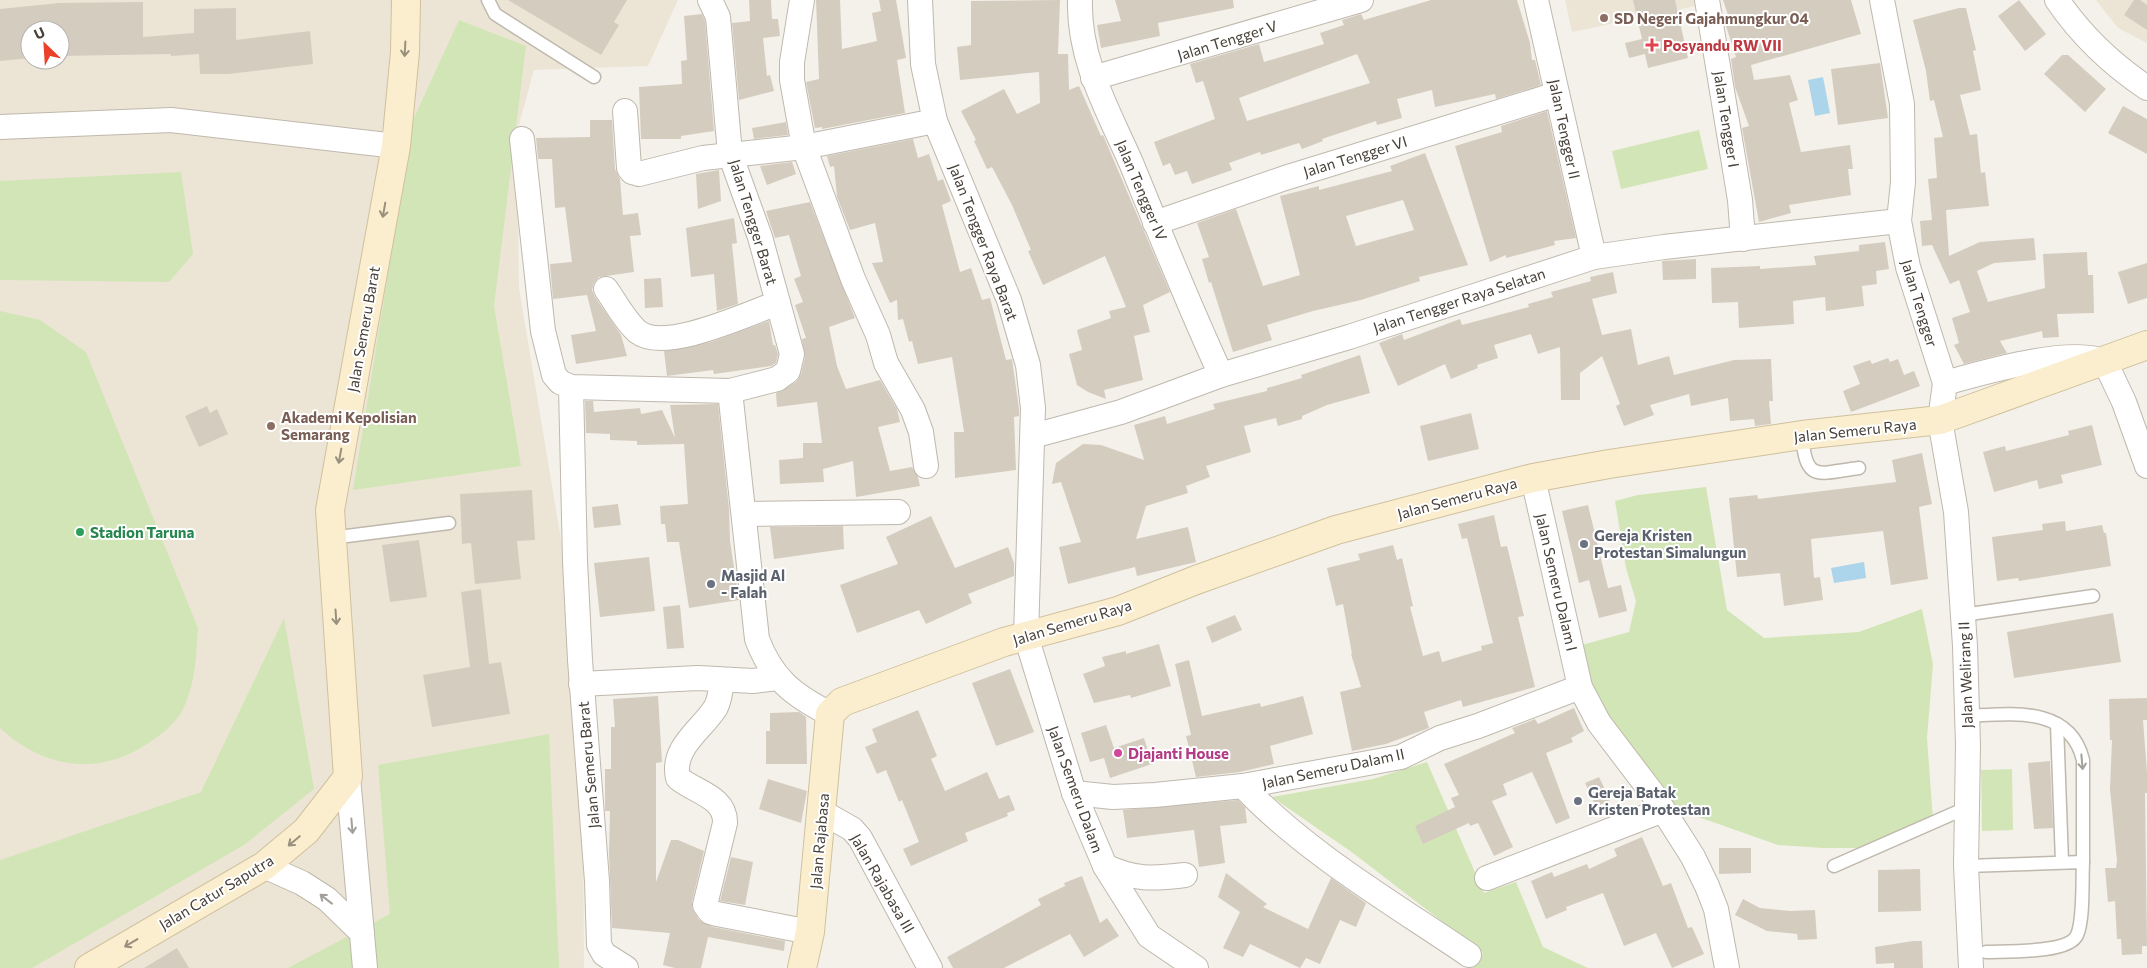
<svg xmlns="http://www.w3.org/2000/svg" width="2147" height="968" viewBox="0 0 2147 968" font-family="Commissioner,sans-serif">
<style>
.education{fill:#ece5d5;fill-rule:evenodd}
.green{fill:#d2e5b6}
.water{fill:#acd4eb}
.building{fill:#d5ccc0;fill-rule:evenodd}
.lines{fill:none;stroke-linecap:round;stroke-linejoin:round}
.lane-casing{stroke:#bfb8ad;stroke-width:15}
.street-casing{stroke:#bfb8ad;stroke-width:26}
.secondary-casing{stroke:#d0c19d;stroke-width:30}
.lane{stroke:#fff;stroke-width:12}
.street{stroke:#fff;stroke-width:24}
.secondary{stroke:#fbeece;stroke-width:28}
.oneway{stroke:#988f7c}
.oneway2{stroke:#a3a09c}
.education-dot{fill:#8d6e63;stroke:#fff;stroke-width:2}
.health-dot{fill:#e0444e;stroke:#fff;stroke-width:2}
.leisure-dot{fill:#2e9e5b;stroke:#fff;stroke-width:2}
.worship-dot{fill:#6b7280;stroke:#fff;stroke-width:2}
.hotel-dot{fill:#d1479c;stroke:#fff;stroke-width:2}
.labels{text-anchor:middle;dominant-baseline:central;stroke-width:4;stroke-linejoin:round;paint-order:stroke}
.education-label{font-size:15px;font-weight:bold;fill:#785e54;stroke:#fff;text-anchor:start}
.street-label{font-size:15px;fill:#474139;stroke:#fff}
.health-label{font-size:15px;font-weight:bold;fill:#be3a42;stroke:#fff;text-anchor:start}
.leisure-label{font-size:15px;font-weight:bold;fill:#27864d;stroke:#fff;text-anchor:start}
.worship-label{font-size:15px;font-weight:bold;fill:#5b616d;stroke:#fff;text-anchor:start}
.hotel-label{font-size:15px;font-weight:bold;fill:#b23c85;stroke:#fff;text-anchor:start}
</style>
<rect width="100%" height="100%" fill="#f4f1ea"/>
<g class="education">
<path d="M0,0H678L648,66L534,70L517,132L519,288L565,564L583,800L584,968H0ZM30,30H60V60H30Z"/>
<polygon points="1565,0 1704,0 1705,4 1572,32"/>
<polygon points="2096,0 2147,0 2147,43 2118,28"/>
</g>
<g class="green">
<polygon points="459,20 526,46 494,306 521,466 353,490 413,120"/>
<polygon points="1699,130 1708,169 1621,189 1612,151"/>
<polygon points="181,172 193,254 169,282 0,280 0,181"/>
<path d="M0,311L40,320L86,352L198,628C196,655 196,681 184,707C177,722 164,733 150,742C100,777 44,769 0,728Z"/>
<polygon points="1706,487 1727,610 1764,638 1859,632 1922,609 1933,664 1927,738 1933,820 1858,848 1823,848 1778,845 1673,808 1620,744 1571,648 1629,632 1636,601 1626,568 1615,501 1638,495"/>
<polygon points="284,618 314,789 244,845 32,968 0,968 0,860 201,792"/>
<polygon points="549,734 559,968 288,968 390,914 378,765"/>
<polygon points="1427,762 1484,893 1516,882 1543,947 1588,968 1472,968 1483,953 1353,853 1272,797 1373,779"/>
<polygon points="2012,769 2013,830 1982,831 1981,770"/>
</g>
<g class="water">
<polygon points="1823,77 1830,113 1815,116 1808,80"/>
<polygon points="1864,562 1866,578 1834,583 1831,568"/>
</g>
<g class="building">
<polygon points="508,0 627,0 614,22 619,25 601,55"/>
<polygon points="749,0 771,0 772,19 778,19 780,36 763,38 767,76 770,75 774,91 739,100 732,23 750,21"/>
<polygon points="816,0 840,0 842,49 877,41 872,13 881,11 879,0 896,0 906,58 897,60 905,113 822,129 822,127 815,128 806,82 819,79"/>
<polygon points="1060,0 1058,54 1068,54 1069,90 1079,86 1101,136 1103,135 1170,292 1143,305 1150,332 1134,336 1143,380 1104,390 1106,399 1088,392 1077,385 1069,354 1082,350 1077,330 1111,318 1109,311 1126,307 1105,256 1043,285 1028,251 1031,250 1012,205 992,167 987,169 974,141 976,140 961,111 1004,89 1017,114 1040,103 1039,72 960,80 957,47 971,45 971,1"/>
<polygon points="1115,0 1233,0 1234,8 1158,23 1160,36 1101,48 1097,25 1121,21"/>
<path d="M1431,0H1517L1530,43L1532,60H1535L1541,85L1496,99L1495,94L1435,107L1432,90L1397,99L1402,118L1377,125L1376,121L1322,139L1323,141L1302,149L1299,143L1261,155L1260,152L1229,163L1232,170L1192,184L1187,171L1175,175L1170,163L1163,166L1154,142L1215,119L1203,81L1196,83L1190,64L1259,44L1264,62L1324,44L1320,33L1344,25L1342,20L1361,14L1364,20ZM1357,54L1370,83L1247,121L1239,98Z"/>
<polygon points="1633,0 1675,0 1688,58 1648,68 1645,54 1629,58 1625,43 1642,39"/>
<polygon points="1723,0 1851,0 1861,34 1751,65 1754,80 1790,75 1798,100 1789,103 1801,152 1850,145 1853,169 1848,169 1851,195 1789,205 1791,213 1759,222 1742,128 1749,126 1735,87 1731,59 1736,57 1725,23 1724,20 1729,18"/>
<polygon points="2019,0 2046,34 2025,51 1998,16"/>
<polygon points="2134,0 2140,0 2147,5 2147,30 2124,15"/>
<polygon points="143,2 143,37 194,33 194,9 236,8 236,40 310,31 313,64 229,74 200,74 199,54 171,56 171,54 60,56 60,30 30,30 30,58 0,61 0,9 59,3"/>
<polygon points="1959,8 1966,8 1976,50 1973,51 1981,90 1960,95 1970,135 1977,134 1981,173 1985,172 1989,206 1946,210 1949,256 1980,242 2034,238 2036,260 1994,263 1977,271 1988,302 2045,288 2043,254 2087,252 2088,275 2093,275 2094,313 2057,314 2059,337 2043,338 2042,331 2000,341 2007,353 1964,364 1954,345 1959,343 1952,318 1970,312 1959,280 1950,284 1932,245 1922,246 1920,221 1932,220 1928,179 1937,178 1934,138 1943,137 1934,100 1930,101 1926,71 1913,20"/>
<polygon points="702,14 705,21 714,131 681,136 681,139 641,139 639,87 682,84 681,61 687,60 684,16"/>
<polygon points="2062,55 2068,55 2106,89 2085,112 2044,74"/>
<polygon points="1880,63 1888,118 1838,125 1831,69"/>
<polygon points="2123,106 2147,119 2147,154 2108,133"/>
<polygon points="1547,111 1576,238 1554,241 1555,245 1506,258 1506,255 1490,262 1455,146 1502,132 1501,126"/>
<polygon points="590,120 612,120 615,169 620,179 623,215 638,213 641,235 630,236 634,272 599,277 594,283 592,290 595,297 621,335 627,356 576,364 571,335 596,331 587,295 553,299 550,264 572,262 565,207 555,208 552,159 538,159 536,138 590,137"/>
<polygon points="786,122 788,135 754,139 752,128"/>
<polygon points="913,139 918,158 929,154 938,181 943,179 951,201 942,205 960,272 971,268 982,300 990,298 1006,360 1012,359 1019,409 1019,416 1014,417 1016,470 955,478 954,432 964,432 952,357 918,364 912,341 909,342 903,319 898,320 897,300 890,303 872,263 883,262 875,223 850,230 837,197 834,166 830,167 827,156"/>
<path d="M1425,153L1468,265L1419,277L1420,281L1361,300L1313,311L1267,325L1272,340L1233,352L1211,282L1209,283L1202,259L1209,257L1197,223L1236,209L1263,286L1300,275L1280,196L1319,186V190L1392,171L1390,166ZM1403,200L1414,230L1356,246L1346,216Z"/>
<polygon points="792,162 796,174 767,185 760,166"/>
<polygon points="719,170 721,201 698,209 696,174"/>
<polygon points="810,202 855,318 829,327 837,366 846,389 880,380 897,409 900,422 878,427 890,471 912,467 918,477 920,486 856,497 853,461 823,469 824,482 780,484 779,460 803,458 803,443 822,443 817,402 777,407 776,393 796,382 801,374 805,357 802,339 806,338 795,305 803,302 794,279 801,276 789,235 775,238 766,211"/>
<polygon points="734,218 737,243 732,244 738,304 717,311 714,274 691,277 686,228"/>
<polygon points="1885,242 1889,269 1876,271 1877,284 1862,286 1864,306 1826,311 1825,297 1793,301 1794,324 1739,328 1738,302 1712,303 1711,268 1760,266 1760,269 1816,265 1814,256 1859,251 1859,245"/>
<polygon points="1696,259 1696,279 1663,280 1662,261"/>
<polygon points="2147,263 2147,298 2128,304 2118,272"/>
<polygon points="1613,272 1617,293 1592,299 1602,335 1631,329 1638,365 1669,356 1674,375 1734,360 1771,359 1773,401 1769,401 1771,424 1755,426 1754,419 1730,421 1728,398 1691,406 1689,394 1650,405 1654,415 1624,426 1616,406 1620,404 1602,356 1580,373 1580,400 1561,400 1560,347 1538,354 1531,334 1494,345 1498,358 1477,365 1478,368 1451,379 1445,364 1398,386 1379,343 1402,334 1404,340 1460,319 1462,325 1529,307 1528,304 1553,297 1551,292 1591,281 1590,277"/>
<polygon points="661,278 663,307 645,308 644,279"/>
<polygon points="769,321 773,345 775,345 778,354 776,363 771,366 714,374 713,370 667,376 664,351 711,342"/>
<polygon points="1360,355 1370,393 1327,405 1302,416 1302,419 1278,426 1276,418 1244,426 1251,452 1206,466 1210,477 1186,486 1188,493 1146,506 1136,539 1188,527 1196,562 1137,576 1135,567 1068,584 1059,547 1081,542 1061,482 1052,484 1056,463 1083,444 1101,445 1144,460 1134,425 1165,416 1167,424 1215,409 1213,404 1267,391 1267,388 1302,378 1301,375"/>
<polygon points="1888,358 1890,362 1898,359 1904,375 1914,371 1920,386 1851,412 1843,391 1860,384 1853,366 1870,360 1872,364"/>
<polygon points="585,401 593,401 594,412 640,408 641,414 662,410 675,438 670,405 718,404 729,509 730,541 739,600 689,608 679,542 667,542 665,524 661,524 660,506 688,504 684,444 637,445 637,441 610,440 610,434 586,433"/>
<polygon points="207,406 210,413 217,409 228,434 199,447 185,416"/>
<polygon points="1471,413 1479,449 1428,461 1420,426"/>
<polygon points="2092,425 2102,465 2061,475 2063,483 2039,489 2037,480 1994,492 1983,452 2005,446 2006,451 2069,435 2068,431"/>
<polygon points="1922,453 1932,504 1919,507 1928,579 1891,585 1883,531 1811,539 1814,578 1820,577 1823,600 1784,606 1780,573 1737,577 1729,498 1757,495 1758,499 1896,482 1892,460"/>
<polygon points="532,490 535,540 517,541 521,579 475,584 471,543 462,544 460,494"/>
<polygon points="618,504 621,525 594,528 592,507"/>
<polygon points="1588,505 1608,588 1621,585 1627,611 1599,618 1589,580 1579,583 1562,511"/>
<polygon points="1494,515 1501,547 1507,546 1524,616 1518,617 1535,687 1463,707 1461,700 1424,712 1429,728 1386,744 1352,751 1340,692 1361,687 1351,654 1352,654 1343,604 1336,606 1327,568 1360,560 1358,554 1393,545 1397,560 1402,558 1413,606 1410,607 1423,656 1439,651 1442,662 1482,650 1481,646 1493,643 1467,538 1462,539 1458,524"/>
<polygon points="931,516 955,568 1008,547 1014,563 1014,576 968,594 972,603 926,624 919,610 857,633 840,585 898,564 886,537"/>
<polygon points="2065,521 2066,531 2102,525 2104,533 2106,533 2111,566 2019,581 2018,578 1997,581 1992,537 2043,530 2042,524"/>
<polygon points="843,526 844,549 774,559 770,527"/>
<polygon points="419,540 427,597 390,602 382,545"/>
<polygon points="649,557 655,611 600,617 594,563"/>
<polygon points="481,589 489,664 501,662 510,714 432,727 423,675 470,667 461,592"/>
<polygon points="680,605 684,648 667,649 663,607"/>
<polygon points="2113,613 2121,662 2014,678 2007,632"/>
<polygon points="1235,615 1242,630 1212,643 1206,627"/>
<polygon points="1159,644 1171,686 1131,698 1130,695 1094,703 1083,674 1105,666 1102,657 1126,651 1126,654"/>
<polygon points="1189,660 1202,716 1260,703 1261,707 1303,696 1313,734 1270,746 1274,764 1240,772 1196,777 1186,736 1191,735 1175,664"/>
<polygon points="1010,669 1034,732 996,746 972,683"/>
<polygon points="658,696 662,762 656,763 656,882 671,840 678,840 704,851 692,902 692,908 699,920 713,927 785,941 784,951 708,937 701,968 675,968 663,965 670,933 612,928 609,853 610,811 605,811 605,769 611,769 611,727 615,727 613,699"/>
<polygon points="2147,698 2147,720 2143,720 2147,772 2147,793 2145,793 2147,946 2142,946 2142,954 2122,955 2121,939 2117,939 2115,901 2108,902 2105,868 2116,868 2117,861 2110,789 2112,740 2110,740 2109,699"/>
<polygon points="1574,708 1584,731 1571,738 1573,742 1546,753 1570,818 1556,824 1532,772 1503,784 1507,795 1492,801 1513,847 1494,856 1478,823 1470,826 1469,823 1423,844 1415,826 1455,807 1451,798 1459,795 1444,764 1515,733 1512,728 1515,727 1535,719 1538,724"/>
<polygon points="918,710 937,756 931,759 945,791 987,772 999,799 1009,795 1015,810 1007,813 1008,816 965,833 968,841 911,866 903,849 919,842 902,800 899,802 886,770 877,774 865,747 877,742 872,729"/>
<polygon points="799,712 806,717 807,764 766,764 766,731 770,731 770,713"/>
<polygon points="1106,725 1114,748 1144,738 1152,764 1110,778 1104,758 1090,762 1081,733"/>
<polygon points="2050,761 2053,828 2034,829 2028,763"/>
<polygon points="1599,777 1610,800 1596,807 1585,783"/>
<polygon points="768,779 807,791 801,823 759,809"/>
<polygon points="1238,800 1245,807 1247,823 1220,826 1225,863 1199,867 1194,830 1127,838 1123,810"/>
<polygon points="1642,837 1663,886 1671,883 1688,928 1692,927 1704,954 1672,968 1656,933 1624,946 1603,893 1566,907 1567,910 1546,919 1531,881 1552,872 1554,877 1587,864 1589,869 1617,856 1614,849"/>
<polygon points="1719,848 1751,848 1751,873 1719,874"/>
<polygon points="731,857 753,862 745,905 720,901"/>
<polygon points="1920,869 1921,911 1878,912 1878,870"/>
<polygon points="1226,873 1267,904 1263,907 1308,929 1331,878 1366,903 1356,927 1340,920 1320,964 1306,958 1300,968 1250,944 1243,957 1223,948 1240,912 1218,897"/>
<polygon points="1082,876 1100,923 1107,918 1119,936 1084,957 1070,934 1004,968 953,968 947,957 1041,905 1038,899 1065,886 1064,883"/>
<polygon points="1743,899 1760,908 1790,911 1815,910 1817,939 1798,940 1797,934 1767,931 1735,915"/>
<polygon points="1913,941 1922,941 1923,968 1894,968 1894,963 1876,964 1875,947"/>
<polygon points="177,948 189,968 144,968"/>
</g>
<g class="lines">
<defs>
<g id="lane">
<polyline points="488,0 495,14 594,77"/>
<path d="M1802,435C1806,484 1818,473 1859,468"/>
<polyline points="331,538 449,523"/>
<polyline points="1963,615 2093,596"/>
<path d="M1967,716C2010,714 2070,705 2083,760V862"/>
<polyline points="2057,724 2062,862"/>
<polyline points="1834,866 1966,808"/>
<path d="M1966,866L2083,862C2082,880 2084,920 2077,935C2069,954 2005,951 1986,952"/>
</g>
<g id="street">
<polyline points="802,0 792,62 792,80 804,147 853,279 878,335 886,363 913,410 921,432 926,466"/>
<polyline points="920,0 923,64 935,121 1009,300 1028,365 1033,408 1026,636 1074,793 1105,866 1149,936 1196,968"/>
<path d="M1080,0C1078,60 1109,112 1132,165C1161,236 1189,306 1221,375"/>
<polyline points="1536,0 1594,257"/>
<polyline points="1707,0 1740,200 1743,239"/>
<polyline points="1882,0 1902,104 1903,182 1899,221 1908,267 1945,383 1940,420 1956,512 1965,646 1968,745 1966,866 1971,968"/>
<path d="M2057,0C2081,35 2111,64 2147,88"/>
<polyline points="1093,78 1361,0"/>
<polyline points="625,111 629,168 632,172 639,174 703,158 804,147 935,121"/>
<polyline points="0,127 171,120 396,146"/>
<polyline points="522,139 543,331 554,375 560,382 571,387 730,391 777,379 788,371 792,354 760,237 730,154 718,17 710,0"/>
<polyline points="1155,223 1285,178 1557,94"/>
<path d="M606,289C616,303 625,321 638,332C665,353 749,313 778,303"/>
<path d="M1945,383C1982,373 2072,346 2105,362L2124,402L2147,466"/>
<polyline points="571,387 575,561 580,660 597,881 599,945 604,954 626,968"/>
<path d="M730,391L757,639C772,679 793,695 830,714"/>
<polyline points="1033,436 1121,412 1221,375 1349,337 1594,257 1664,247 1899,221"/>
<polyline points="1533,478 1580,687 1599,723 1653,794 1693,857 1707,886 1716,909 1727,968"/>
<polyline points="744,514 898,512"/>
<path d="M722,680C721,688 720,699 716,707C702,730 671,747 678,778C695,792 726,797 725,823L705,905L710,912L717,914L810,932"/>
<polyline points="581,684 698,678 753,681 778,678"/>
<polyline points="348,777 365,968"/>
<path d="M1243,786C1305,852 1394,904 1469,955"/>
<polyline points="1074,793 1113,797 1155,795 1243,786 1401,757 1440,738 1478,726 1580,687"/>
<polyline points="822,812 852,829 860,838 930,968"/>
<polyline points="264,866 302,883 327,899 362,933"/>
<path d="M1105,866C1135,880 1152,879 1185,875"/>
<polyline points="1487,878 1663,810"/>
</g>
<g id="secondary">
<polyline points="89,968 264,866 306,831 348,777 330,510 396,146 405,52 406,0"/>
<polyline points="802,968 810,932 830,714 842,702 1004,642 1118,611 1196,580 1336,530 1533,478 1609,464 1802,435 1940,420 2147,345"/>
</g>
</defs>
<use href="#lane" class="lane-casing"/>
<use href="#street" class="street-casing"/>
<use href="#secondary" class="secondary-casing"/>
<use href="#lane" class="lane"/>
<use href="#street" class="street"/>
<use href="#secondary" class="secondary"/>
</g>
<defs><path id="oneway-shaft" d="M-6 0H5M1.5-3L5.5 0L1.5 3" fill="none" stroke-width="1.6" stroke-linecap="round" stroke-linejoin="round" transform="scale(1.25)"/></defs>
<g class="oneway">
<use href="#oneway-shaft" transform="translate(405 49) rotate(93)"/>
<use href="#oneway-shaft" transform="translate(384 210) rotate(100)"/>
<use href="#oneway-shaft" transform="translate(340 456) rotate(100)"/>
<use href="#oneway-shaft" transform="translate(336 617) rotate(86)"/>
<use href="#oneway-shaft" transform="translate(294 841) rotate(140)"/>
<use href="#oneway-shaft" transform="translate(131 943) rotate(149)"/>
</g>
<g class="oneway2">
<use href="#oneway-shaft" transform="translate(2082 762) rotate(85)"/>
<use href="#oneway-shaft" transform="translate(352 826) rotate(85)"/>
<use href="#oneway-shaft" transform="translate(326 899) rotate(-142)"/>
</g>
<g class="education-dot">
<circle cx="1604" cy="18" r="5"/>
<circle cx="271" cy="426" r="5"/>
</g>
<path class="health-dot" d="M1649.5 37.5h5v5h5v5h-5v5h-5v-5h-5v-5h5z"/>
<circle class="leisure-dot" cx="80" cy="532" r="5"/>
<g class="worship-dot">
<circle cx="1584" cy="544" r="5"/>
<circle cx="711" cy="584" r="5"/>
<circle cx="1578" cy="801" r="5"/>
</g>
<circle class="hotel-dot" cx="1118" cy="753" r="5"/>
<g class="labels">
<g class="education-label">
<text x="1614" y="18">SD Negeri Gajahmungkur 04</text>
<text x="281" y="417">Akademi Kepolisian<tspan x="281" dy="17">Semarang</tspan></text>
</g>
<g class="street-label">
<text transform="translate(1227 40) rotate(-17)">Jalan Tengger V</text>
<text transform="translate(1727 119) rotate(81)">Jalan Tengger I</text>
<text transform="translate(1565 129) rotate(78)">Jalan Tengger II</text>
<text transform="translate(1355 156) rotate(-17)">Jalan Tengger VI</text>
<text transform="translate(1142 190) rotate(67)">Jalan Tengger IV</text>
<text transform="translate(754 222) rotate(73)">Jalan Tengger Barat</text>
<text transform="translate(984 242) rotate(69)">Jalan Tengger Raya Barat</text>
<text transform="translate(1459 300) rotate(-18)">Jalan Tengger Raya Selatan</text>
<text transform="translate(1920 303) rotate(73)">Jalan Tengger</text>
<text transform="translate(363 329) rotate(-80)">Jalan Semeru Barat</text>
<text transform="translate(1855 430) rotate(-6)">Jalan Semeru Raya</text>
<text transform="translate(1457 498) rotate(-15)">Jalan Semeru Raya</text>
<text transform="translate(1557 582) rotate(77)">Jalan Semeru Dalam I</text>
<text transform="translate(1072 622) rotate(-17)">Jalan Semeru Raya</text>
<text transform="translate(1965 675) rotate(-92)">Jalan Welirang II</text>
<text transform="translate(588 765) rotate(-95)">Jalan Semeru Barat</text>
<text transform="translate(1333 768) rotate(-12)">Jalan Semeru Dalam II</text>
<text transform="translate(1076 789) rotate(70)">Jalan Semeru Dalam</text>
<text transform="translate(819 841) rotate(-85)">Jalan Rajabasa</text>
<text transform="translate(883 883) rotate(60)">Jalan Rajabasa III</text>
<text transform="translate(216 892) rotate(-31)">Jalan Catur Saputra</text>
</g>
<g class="health-label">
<text x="1663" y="45">Posyandu RW VII</text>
</g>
<g class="leisure-label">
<text x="90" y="532">Stadion Taruna</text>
</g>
<g class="worship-label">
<text x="1594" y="535">Gereja Kristen<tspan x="1594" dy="17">Protestan Simalungun</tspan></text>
<text x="721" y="575">Masjid Al<tspan x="721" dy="17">- Falah</tspan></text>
<text x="1588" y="792">Gereja Batak<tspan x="1588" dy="17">Kristen Protestan</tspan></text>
</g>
<g class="hotel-label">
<text x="1128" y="753">Djajanti House</text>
</g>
</g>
<g transform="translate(45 45) rotate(335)"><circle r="24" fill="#ffffff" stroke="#b5b3b0"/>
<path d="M0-4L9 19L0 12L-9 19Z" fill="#ea412b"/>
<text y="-8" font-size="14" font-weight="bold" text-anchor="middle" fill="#474139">U</text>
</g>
</svg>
